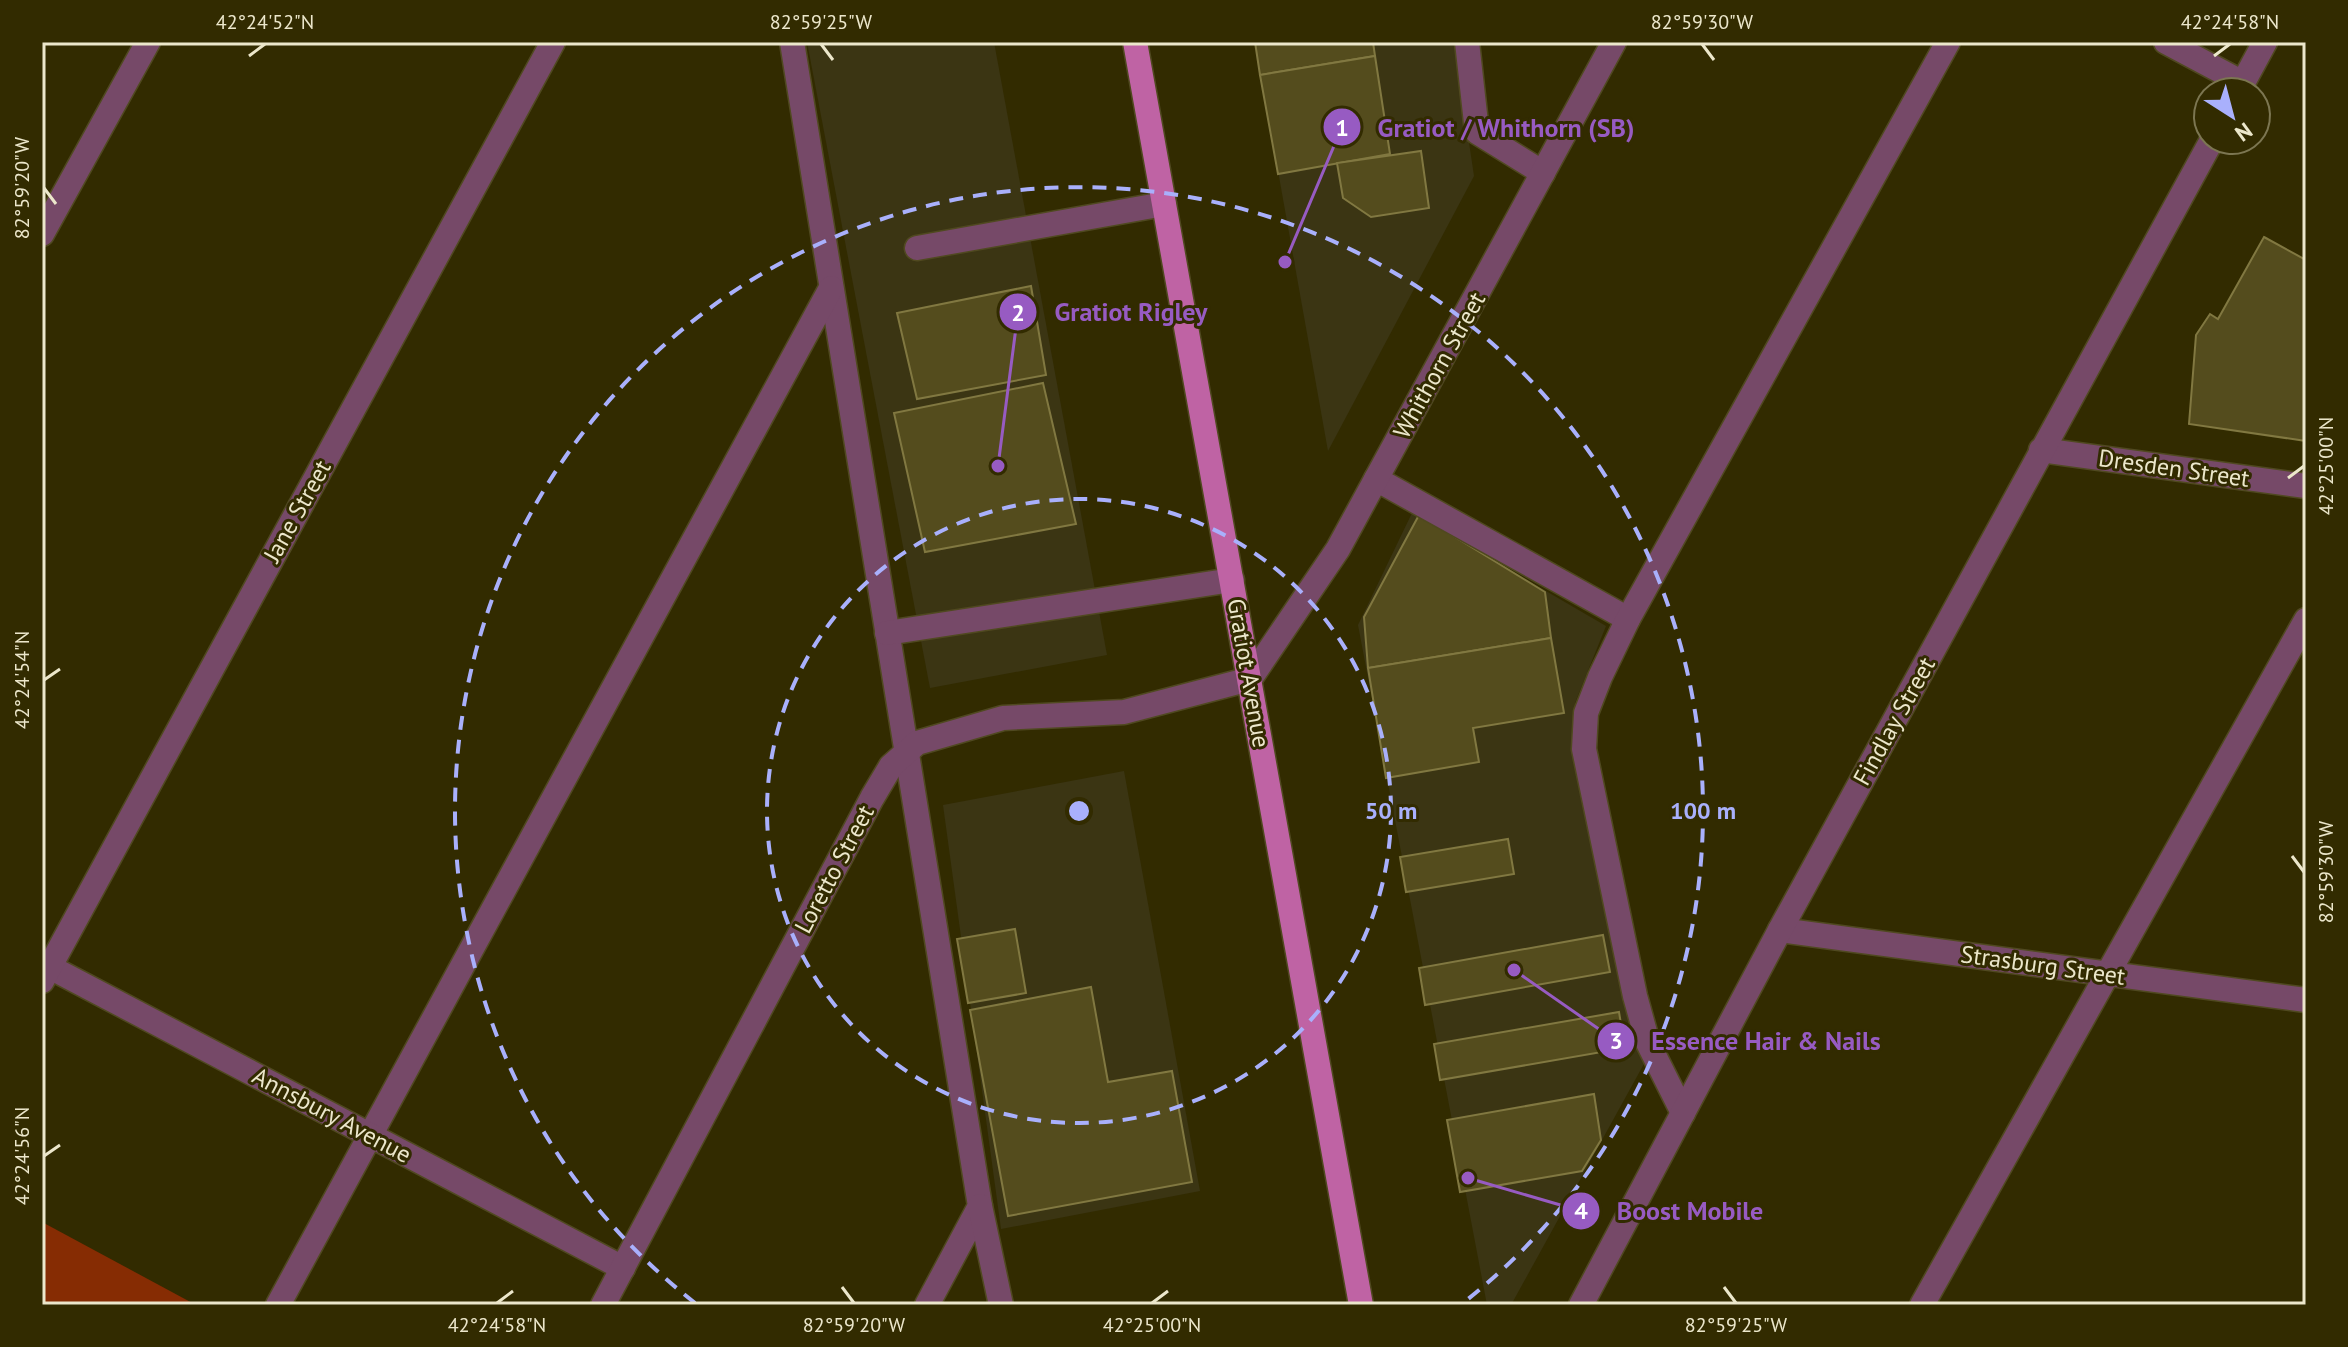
<svg xmlns="http://www.w3.org/2000/svg" width="2348" height="1347" viewBox="0 0 2348 1347" font-family="'PT Sans',sans-serif">
<style>
.built{fill:#3b3513}
.green{fill:#862c03}
.building{fill:#544c1d;stroke:#817841;stroke-width:2}
.lines{fill:none;stroke-linecap:round;stroke-linejoin:round}
.service-casing{stroke:#504920;stroke-width:27}
.minor-casing{stroke:#504920;stroke-width:27}
.primary-casing{stroke:#504920;stroke-width:27}
.service{stroke:#764968;stroke-width:24}
.minor{stroke:#764968;stroke-width:24}
.primary{stroke:#bf63a4;stroke-width:24}
.ticks{fill:none;stroke:#ece7cb;stroke-width:3}
.ring{fill:none;stroke:#a9b0fc;stroke-width:4;stroke-dasharray:14 10}
.labels{text-anchor:middle;dominant-baseline:central;stroke-width:6;stroke-linejoin:round;paint-order:stroke}
.street-label{font-size:24px;fill:#ece7cb;stroke:#322b00}
.centre{fill:#a9b0fc;stroke:#322b00;stroke-width:4}
.ring-label{font-size:24px;text-anchor:middle;font-weight:bold;fill:#a9b0fc;stroke:#322b00;stroke-width:6;stroke-linejoin:round;paint-order:stroke}
.leader{fill:none;stroke:#975bc2;stroke-width:3}
.callout-dot{fill:#975bc2;stroke:#322b00;stroke-width:3}
.mark-label{font-size:24px;text-anchor:middle;font-weight:bold;fill:#fff}
.callout-label{font-size:26px;text-anchor:middle;font-weight:bold;fill:#975bc2;stroke:#322b00;stroke-width:6;stroke-linejoin:round;paint-order:stroke}
.neatline{fill:none;stroke:#ece7cb;stroke-width:3}
.ticks-label{font-size:20px;text-anchor:middle;fill:#ece7cb}
</style>
<rect width="100%" height="100%" fill="#322b00"/>
<g class="built">
<polygon points="807,42 994,42 1107,655 930,688"/>
<polygon points="1255,42 1454,42 1474,176 1328,451"/>
<polygon points="1412,513 1606,626 1575,703 1645,1062 1511,1305 1487,1305 1358,625"/>
<polygon points="1124,771 1200,1191 1001,1229 943,805"/>
</g>
<polygon class="green" points="42,1222 196,1305 42,1305"/>
<g class="building">
<polygon points="1255,42 1373,42 1375,56 1260,75"/>
<polygon points="1375,56 1390,154 1278,174 1260,75"/>
<polygon points="1421,151 1429,208 1371,217 1343,198 1337,163"/>
<polygon points="2264,237 2306,260 2306,441 2189,424 2196,335 2210,314 2218,319"/>
<polygon points="1031,286 1046,375 917,399 897,313"/>
<polygon points="1043,383 1076,524 925,552 894,413"/>
<polygon points="1419,515 1545,592 1551,638 1368,668 1364,617"/>
<polygon points="1551,638 1564,713 1473,728 1479,762 1386,778 1368,668"/>
<polygon points="1508,839 1514,874 1406,892 1400,857"/>
<polygon points="1015,929 1026,993 968,1003 957,939"/>
<polygon points="1603,935 1610,972 1425,1005 1419,968"/>
<polygon points="1091,987 1108,1082 1172,1071 1192,1182 1008,1216 970,1010"/>
<polygon points="1619,1012 1625,1048 1440,1080 1434,1044"/>
<polygon points="1594,1094 1601,1140 1582,1171 1460,1192 1447,1120"/>
</g>
<g class="lines">
<defs>
<g id="service">
<polyline points="792,42 980,1206 927,1305"/>
<polyline points="1467,42 1477,132 1543,173"/>
<polyline points="42,234 148,42"/>
<polyline points="917,248 1164,204"/>
<polyline points="1376,479 1628,619"/>
<polyline points="887,633 1232,580"/>
<polyline points="1683,1113 1648,1043 1635,996 1584,749 1586,713 1600,677 1628,619 1948,42"/>
<polyline points="980,1206 1001,1305"/>
<polyline points="278,1305 831,288"/>
<polyline points="1922,1305 2306,620"/>
</g>
<g id="minor">
<polyline points="2166,42 2243,83"/>
<polyline points="2238,92 2265,42"/>
<polyline points="2041,450 2306,486"/>
<polyline points="1780,930 2306,1000"/>
<polyline points="42,963 623,1268"/>
<polyline points="42,981 553,42"/>
<polyline points="603,1305 872,798 891,766 917,743 1003,718 1124,712 1250,679 1338,549 1614,42"/>
<polyline points="1581,1305 1780,930 2212,140"/>
</g>
<polyline id="primary" points="1135,42 1361,1305"/>
</defs>
<use href="#service" class="service-casing"/>
<use href="#minor" class="minor-casing"/>
<use href="#primary" class="primary-casing"/>
<use href="#service" class="service"/>
<use href="#minor" class="minor"/>
<use href="#primary" class="primary"/>
</g>
<path class="ticks" d="M821,44L833,60M1702,44L1714,60M249,56L265,44M2214,56L2230,44M44,188L56,204M2288,478L2304,466M44,680L60,669M2292,856L2304,872M44,1156L60,1145M842,1287L854,1303M1724,1287L1736,1303M497,1303L513,1291M1152,1303L1168,1291"/>
<g class="ring">
<circle cx="1079" cy="811" r="312"/>
<path d="M695 1303A624 624 0 1 1 1463 1303"/>
</g>
<g class="labels">
<g class="street-label">
<text transform="translate(1439 365) rotate(-61)">Whithorn Street</text>
<text transform="translate(2174 468) rotate(8)">Dresden Street</text>
<text transform="translate(297 511) rotate(-61)">Jane Street</text>
<text transform="translate(1249 673) rotate(80)">Gratiot Avenue</text>
<text transform="translate(1894 721) rotate(-61)">Findlay Street</text>
<text transform="translate(834 869) rotate(-62)">Loretto Street</text>
<text transform="translate(2043 965) rotate(8)">Strasburg Street</text>
<text transform="translate(332 1115) rotate(28)">Annsbury Avenue</text>
</g>
</g>
<circle cx="1079" cy="811" r="12" class="centre"/>
<g class="ring-label">
<text x="1391" y="819">50 m</text>
<text x="1703" y="819">100 m</text>
</g>
<path class="leader" d="M1285 262L1342 127M998 466L1018 312M1514 970L1616 1041M1468 1178L1581 1211"/>
<g class="callout-dot">
<circle cx="1285" cy="262" r="8"/>
<circle cx="998" cy="466" r="8"/>
<circle cx="1514" cy="970" r="8"/>
<circle cx="1468" cy="1178" r="8"/>
<circle cx="1342" cy="127" r="20"/>
<circle cx="1018" cy="312" r="20"/>
<circle cx="1616" cy="1041" r="20"/>
<circle cx="1581" cy="1211" r="20"/>
</g>
<g class="mark-label">
<text x="1342" y="136">1</text>
<text x="1018" y="321">2</text>
<text x="1616" y="1049">3</text>
<text x="1581" y="1219">4</text>
</g>
<g class="callout-label">
<text x="1506" y="137">Gratiot / Whithorn (SB)</text>
<text x="1131" y="321">Gratiot Rigley</text>
<text x="1766" y="1050">Essence Hair &amp; Nails</text>
<text x="1690" y="1220">Boost Mobile</text>
</g>
<rect width="2348" height="1347" fill="none" stroke="#322b00" stroke-width="88"/>
<g transform="translate(2232 116) rotate(144)"><circle r="38" fill="#322b00" stroke="#7c7651" stroke-width="2"/>
<path d="M0-6L14 30L0 20L-14 30Z" fill="#a9b0fc"/>
<text y="-12" font-size="22" font-weight="bold" text-anchor="middle" fill="#ece7cb">N</text>
</g>
<rect x="44" y="44" width="2260" height="1259" class="neatline"/>
<g class="ticks-label">
<text x="265" y="29">42°24'52"N</text>
<text x="821" y="29">82°59'25"W</text>
<text x="1702" y="29">82°59'30"W</text>
<text x="2230" y="29">42°24'58"N</text>
<text transform="translate(22 188) rotate(-90)" y="7">82°59'20"W</text>
<text transform="translate(2326 466) rotate(-90)" y="7">42°25'00"N</text>
<text transform="translate(22 680) rotate(-90)" y="7">42°24'54"N</text>
<text transform="translate(2326 872) rotate(-90)" y="7">82°59'30"W</text>
<text transform="translate(22 1156) rotate(-90)" y="7">42°24'56"N</text>
<text x="497" y="1332">42°24'58"N</text>
<text x="854" y="1332">82°59'20"W</text>
<text x="1152" y="1332">42°25'00"N</text>
<text x="1736" y="1332">82°59'25"W</text>
</g>
</svg>
